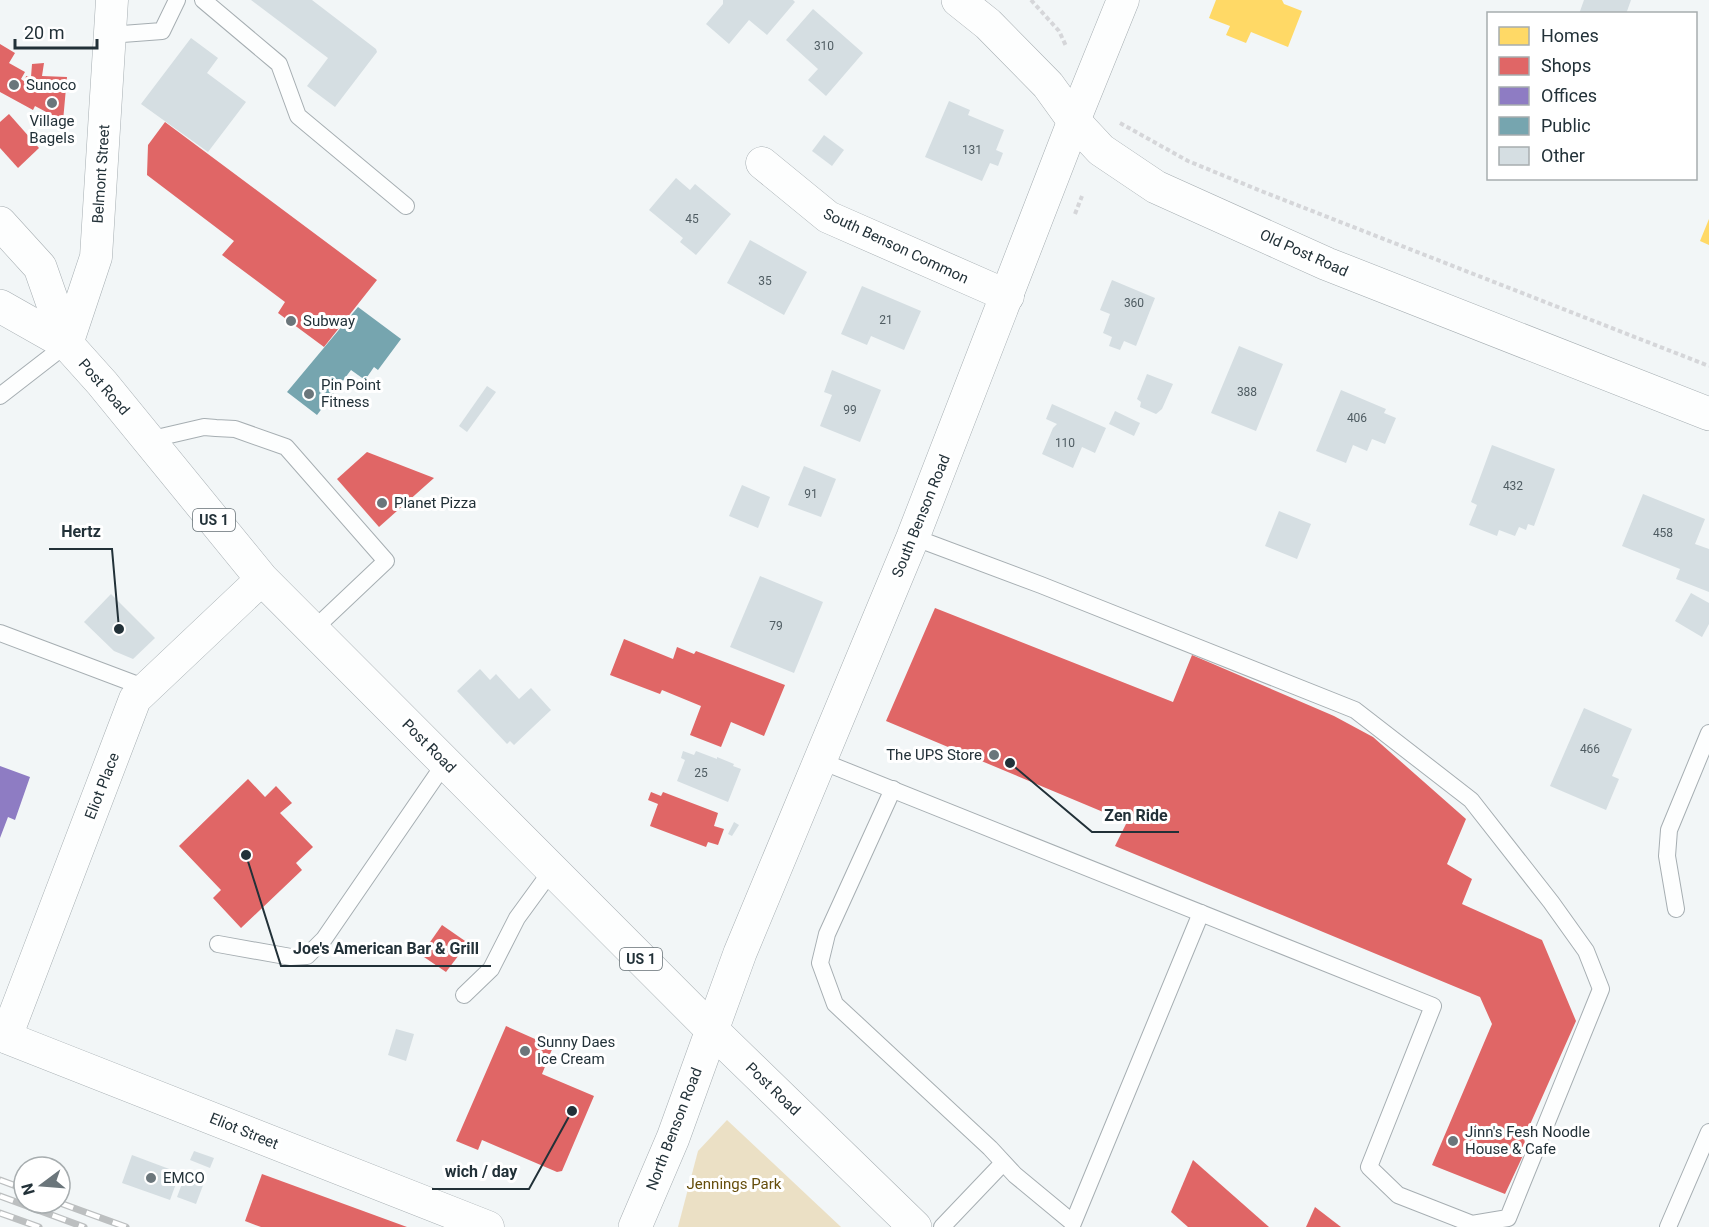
<svg xmlns="http://www.w3.org/2000/svg" width="1709" height="1227" viewBox="0 0 1709 1227" font-family="Roboto,sans-serif">
<style>
.green{fill:#ebe0c5}
.homes{fill:#ffd966}
.shops{fill:#e06666}
.offices{fill:#8e7cc3}
.public{fill:#76a5af}
.building{fill:#d5dee2}
.lines{fill:none;stroke-linecap:round;stroke-linejoin:round}
.service-casing{stroke:#a6aeb2;stroke-width:18}
.minor-casing{stroke:#a6aeb2;stroke-width:33}
.tertiary-casing{stroke:#a6aeb2;stroke-width:34}
.secondary-casing{stroke:#a6aeb2;stroke-width:34}
.primary-casing{stroke:#a6aeb2;stroke-width:34}
.path{stroke:#d5d6d9;stroke-width:4;stroke-dasharray:4.5 3;stroke-linecap:butt}
.service{stroke:#fdfefe;stroke-width:16}
.minor{stroke:#fdfefe;stroke-width:32}
.tertiary{stroke:#fdfefe;stroke-width:33}
.secondary{stroke:#fdfefe;stroke-width:33}
.primary{stroke:#fdfefe;stroke-width:33}
.rail-casing{stroke:#bcbfc0;stroke-width:7}
.rail{stroke:#fff;stroke-width:4.5;stroke-dasharray:14;stroke-linecap:butt}
.poi-dot{fill:#6b767b;stroke:#fff;stroke-width:2}
.labels{text-anchor:middle;dominant-baseline:central;stroke-width:6;stroke-linejoin:round;paint-order:stroke}
.number-label{font-size:12px;fill:#4f5c62}
.shield{fill:#fff;stroke:#646f74;stroke-width:1.5}
.shield-label{font-size:14px;font-weight:bold;fill:#223138}
.poi-label{font-size:15px;fill:#223138;stroke:#fff;text-anchor:start}
.street-label{font-size:15px;fill:#223138;stroke:#fff}
.park-label{font-size:15px;fill:#654d0b;stroke:#fff}
.leader{fill:none;stroke:#223138;stroke-width:2}
.callout-dot{fill:#223138;stroke:#fff;stroke-width:2}
.callout-label{font-size:16px;text-anchor:middle;font-weight:bold;fill:#223138;stroke:#fff;stroke-width:6;stroke-linejoin:round;paint-order:stroke}
</style>
<rect width="100%" height="100%" fill="#f2f6f7"/>
<polygon class="green" points="727,1120 841,1227 678,1227 698,1151"/>
<g class="homes">
<polygon points="1216,0 1282,0 1284,4 1302,11 1288,47 1251,32 1246,43 1226,35 1230,26 1209,18"/>
<polygon points="1709,219 1709,245 1700,241"/>
</g>
<g class="shops">
<polygon points="0,44 15,53 9,63 25,72 21,79 25,82 26,76 31,77 32,64 44,63 42,76 67,77 63,121 35,106 33,110 0,92"/>
<polygon points="9,114 39,148 18,168 0,148 0,122"/>
<polygon points="165,122 377,280 324,347 278,313 285,302 222,255 234,241 147,175 148,145"/>
<polygon points="367,452 434,478 379,527 337,479"/>
<polygon points="935,608 1173,702 1192,655 1334,716 1373,737 1466,819 1447,864 1472,879 1462,904 1542,940 1576,1021 1524,1138 1526,1149 1505,1194 1432,1165 1492,1024 1480,997 1115,846 1127,822 886,721"/>
<polygon points="624,639 673,659 677,647 694,654 696,651 785,685 764,736 731,722 721,747 690,735 701,706 662,690 660,694 610,675"/>
<polygon points="248,779 265,797 276,786 292,803 280,813 313,847 296,863 302,870 241,928 213,898 221,890 179,846"/>
<polygon points="651,792 661,796 663,792 718,813 714,826 724,829 718,845 708,842 706,847 650,826 658,804 648,800"/>
<polygon points="442,925 468,943 446,972 421,955"/>
<polygon points="506,1026 553,1047 542,1074 594,1096 562,1171 557,1172 482,1140 478,1150 456,1141"/>
<polygon points="1193,1160 1269,1227 1188,1227 1171,1212"/>
<polygon points="262,1174 407,1227 261,1227 245,1221"/>
<polygon points="1315,1207 1341,1227 1306,1227"/>
</g>
<polygon class="offices" points="0,766 30,777 15,820 8,817 0,838"/>
<polygon class="public" points="358,307 401,339 378,370 374,367 365,380 351,370 317,415 287,392"/>
<g class="building">
<polygon points="251,0 312,0 376,49 377,52 335,107 307,86 328,58"/>
<polygon points="723,0 793,0 795,2 767,35 749,20 729,44 706,24 723,4"/>
<polygon points="1584,0 1631,0 1626,14 1579,14"/>
<polygon points="813,9 863,53 826,96 808,80 818,69 786,40"/>
<polygon points="191,38 218,58 207,73 246,102 208,152 141,104"/>
<polygon points="949,101 970,110 968,115 1004,130 996,150 1003,153 998,166 990,163 982,181 925,157"/>
<polygon points="824,135 844,150 832,166 812,151"/>
<polygon points="676,178 690,190 695,184 731,214 696,255 680,242 683,238 649,210"/>
<polygon points="750,240 807,272 784,315 727,283"/>
<polygon points="1112,280 1155,298 1136,346 1124,341 1120,350 1109,346 1112,337 1103,333 1110,314 1100,310"/>
<polygon points="862,286 921,311 904,350 871,336 867,345 841,334"/>
<polygon points="1239,346 1283,364 1256,431 1211,413"/>
<polygon points="832,370 881,390 860,442 820,426 832,395 824,392"/>
<polygon points="1147,374 1173,384 1162,409 1156,414 1140,407 1141,402 1137,399"/>
<polygon points="487,386 496,392 467,432 459,426"/>
<polygon points="1341,390 1386,409 1384,413 1396,418 1385,444 1372,439 1367,451 1353,445 1346,463 1316,451"/>
<polygon points="1052,404 1106,428 1095,453 1082,447 1073,468 1042,454 1053,428 1057,424 1046,419"/>
<polygon points="1115,411 1140,423 1134,436 1109,424"/>
<polygon points="1492,445 1555,469 1534,526 1528,524 1526,530 1519,527 1515,536 1499,530 1497,536 1469,525 1477,505 1471,502"/>
<polygon points="804,466 836,479 821,517 788,505"/>
<polygon points="742,485 770,497 758,528 729,516"/>
<polygon points="1643,494 1705,519 1695,544 1709,549 1709,592 1676,579 1680,569 1622,546"/>
<polygon points="1279,511 1311,524 1297,559 1265,546"/>
<polygon points="760,576 823,602 794,673 730,647"/>
<polygon points="1691,593 1709,603 1709,624 1702,637 1675,621"/>
<polygon points="111,594 155,638 133,659 114,651 84,622"/>
<polygon points="480,669 490,680 496,674 519,699 531,688 551,710 514,745 510,741 507,744 457,691"/>
<polygon points="1584,708 1632,729 1612,776 1619,779 1606,810 1550,786"/>
<polygon points="683,751 694,755 696,751 717,759 717,757 734,764 733,766 741,769 728,802 677,781 685,760 681,758"/>
<polygon points="734,822 739,825 732,836 728,834"/>
<polygon points="396,1029 414,1034 406,1061 388,1055"/>
<polygon points="194,1151 214,1158 210,1168 190,1160"/>
<polygon points="132,1155 180,1173 170,1200 122,1183"/>
<polygon points="186,1173 205,1180 196,1204 177,1197"/>
</g>
<g class="lines">
<defs>
<g id="service">
<polyline points="203,0 279,64 298,116 406,206"/>
<polyline points="109,35 162,31 177,0"/>
<polyline points="0,396 67,344"/>
<polyline points="148,440 204,427 216,428 235,429 286,447 386,561 313,630"/>
<polyline points="0,633 146,688"/>
<polyline points="821,761 1433,1006 1369,1167 1398,1195 1472,1224 1508,1218 1601,989 1586,951 1551,902 1471,800 1355,710 1041,585 913,537"/>
<polyline points="893,789 827,934 820,963 835,1004 990,1148 1015,1175 1073,1223 1201,913"/>
<polyline points="1676,909 1667,856 1669,830 1709,733"/>
<polyline points="218,944 291,957 307,956 324,939 445,763"/>
<polyline points="464,995 491,969 517,918 552,870"/>
<polyline points="942,1227 1003,1163"/>
<polyline points="1668,1227 1709,1132"/>
</g>
<g id="minor">
<polyline points="1074,121 1123,0"/>
<polyline points="762,163 828,217 1008,296"/>
<polyline points="67,344 96,257 112,0"/>
<polyline points="0,1035 488,1227"/>
<polyline points="6,1037 135,699 262,579"/>
</g>
<g id="tertiary">
<polyline points="958,0 988,24 1048,85 1074,121 1101,150 1156,187 1327,264 1709,414"/>
<polyline points="712,1030 740,953 913,537 1074,121"/>
</g>
<polyline id="secondary" points="635,1227 673,1138 712,1030"/>
<g id="primary">
<polyline points="0,223 40,267 67,344 102,383 262,579 712,1030 915,1227"/>
<polyline points="0,306 67,344"/>
</g>
</defs>
<use href="#service" class="service-casing"/>
<use href="#minor" class="minor-casing"/>
<use href="#tertiary" class="tertiary-casing"/>
<use href="#secondary" class="secondary-casing"/>
<use href="#primary" class="primary-casing"/>
<g class="path">
<polyline points="1031,0 1059,31 1066,46"/>
<polyline points="1120,123 1188,161 1261,191 1709,366"/>
<polyline points="1075,214 1082,196"/>
</g>
<use href="#service" class="service"/>
<use href="#minor" class="minor"/>
<use href="#tertiary" class="tertiary"/>
<use href="#secondary" class="secondary"/>
<use href="#primary" class="primary"/>
<defs>
<g id="rail">
<polyline points="0,1180 24,1189"/>
<polyline points="0,1196 84,1227"/>
<polyline points="60,1203 126,1227"/>
<polyline points="0,1213 39,1227"/>
</g>
</defs>
<use href="#rail" class="rail-casing"/>
<use href="#rail" class="rail"/>
</g>
<g class="poi-dot">
<circle cx="14" cy="85" r="6"/>
<circle cx="52" cy="103" r="6"/>
<circle cx="291" cy="321" r="6"/>
<circle cx="309" cy="394" r="6"/>
<circle cx="382" cy="503" r="6"/>
<circle cx="994" cy="755" r="6"/>
<circle cx="525" cy="1051" r="6"/>
<circle cx="1453" cy="1141" r="6"/>
<circle cx="151" cy="1178" r="6"/>
</g>
<g class="labels">
<g class="number-label">
<text x="824" y="46">310</text>
<text x="972" y="150">131</text>
<text x="692" y="219">45</text>
<text x="765" y="281">35</text>
<text x="1134" y="303">360</text>
<text x="886" y="320">21</text>
<text x="1247" y="392">388</text>
<text x="850" y="410">99</text>
<text x="1357" y="418">406</text>
<text x="1065" y="443">110</text>
<text x="1513" y="486">432</text>
<text x="811" y="494">91</text>
<text x="1663" y="533">458</text>
<text x="776" y="626">79</text>
<text x="1590" y="749">466</text>
<text x="701" y="773">25</text>
</g>
<g class="shield">
<rect x="193" y="509" width="42" height="22" rx="4.5"/>
<rect x="620" y="948" width="42" height="22" rx="4.5"/>
</g>
<g class="shield-label">
<text x="214" y="520">US 1</text>
<text x="641" y="959">US 1</text>
</g>
<g class="poi-label">
<text x="26" y="85">Sunoco</text>
<text x="52" y="121" text-anchor="middle">Village<tspan x="52" dy="17">Bagels</tspan></text>
<text x="303" y="321">Subway</text>
<text x="321" y="385">Pin Point<tspan x="321" dy="17">Fitness</tspan></text>
<text x="394" y="503">Planet Pizza</text>
<text x="982" y="755" text-anchor="end">The UPS Store</text>
<text x="537" y="1042">Sunny Daes<tspan x="537" dy="17">Ice Cream</tspan></text>
<text x="1465" y="1132">Jinn's Fesh Noodle<tspan x="1465" dy="17">House &amp; Cafe</tspan></text>
<text x="163" y="1178">EMCO</text>
</g>
<g class="street-label">
<text transform="translate(101 174) rotate(-86)">Belmont Street</text>
<text transform="translate(896 246) rotate(25)">South Benson Common</text>
<text transform="translate(1304 253) rotate(24)">Old Post Road</text>
<text transform="translate(104 387) rotate(49)">Post Road</text>
<text transform="translate(921 516) rotate(-68)">South Benson Road</text>
<text transform="translate(429 746) rotate(45)">Post Road</text>
<text transform="translate(102 786) rotate(-69)">Eliot Place</text>
<text transform="translate(773 1089) rotate(44)">Post Road</text>
<text transform="translate(674 1129) rotate(-69)">North Benson Road</text>
<text transform="translate(244 1131) rotate(22)">Eliot Street</text>
</g>
<g class="park-label">
<text x="734" y="1184">Jennings Park</text>
</g>
</g>
<path class="leader" d="M119 629L112 549H49M1010 763L1092 832H1179M246 855L281 966H491M572 1111L529 1189H432"/>
<g class="callout-dot">
<circle cx="119" cy="629" r="6"/>
<circle cx="1010" cy="763" r="6"/>
<circle cx="246" cy="855" r="6"/>
<circle cx="572" cy="1111" r="6"/>
</g>
<g class="callout-label">
<text x="81" y="537">Hertz</text>
<text x="1136" y="821">Zen Ride</text>
<text x="386" y="954">Joe's American Bar &amp; Grill</text>
<text x="481" y="1177">wich / day</text>
</g>
<rect x="1487" y="12" width="210" height="168" fill="#ffffff" stroke="#a7adaf" stroke-width="1.5"/>
<rect x="1499" y="27" width="30" height="18" fill="#ffd966" stroke="#a7adaf" stroke-width="1.5"/>
<text x="1541" y="42" font-size="18" fill="#223138">Homes</text>
<rect x="1499" y="57" width="30" height="18" fill="#e06666" stroke="#a7adaf" stroke-width="1.5"/>
<text x="1541" y="72" font-size="18" fill="#223138">Shops</text>
<rect x="1499" y="87" width="30" height="18" fill="#8e7cc3" stroke="#a7adaf" stroke-width="1.5"/>
<text x="1541" y="102" font-size="18" fill="#223138">Offices</text>
<rect x="1499" y="117" width="30" height="18" fill="#76a5af" stroke="#a7adaf" stroke-width="1.5"/>
<text x="1541" y="132" font-size="18" fill="#223138">Public</text>
<rect x="1499" y="147" width="30" height="18" fill="#d5dee2" stroke="#a7adaf" stroke-width="1.5"/>
<text x="1541" y="162" font-size="18" fill="#223138">Other</text>
<g transform="translate(42 1185) rotate(254)"><circle r="28" fill="#ffffff" stroke="#a7adaf" stroke-width="1.5"/>
<path d="M0-4.5L10 22L0 15L-10 22Z" fill="#6b767b"/>
<text y="-9" font-size="16" font-weight="bold" text-anchor="middle" fill="#223138">N</text>
</g>
<path d="M15 39v9h82v-9" fill="none" stroke="#223138" stroke-width="3"/>
<text x="24" y="39" font-size="18" fill="#223138" stroke="#ffffff" stroke-width="4.5" paint-order="stroke">20 m</text>
</svg>
